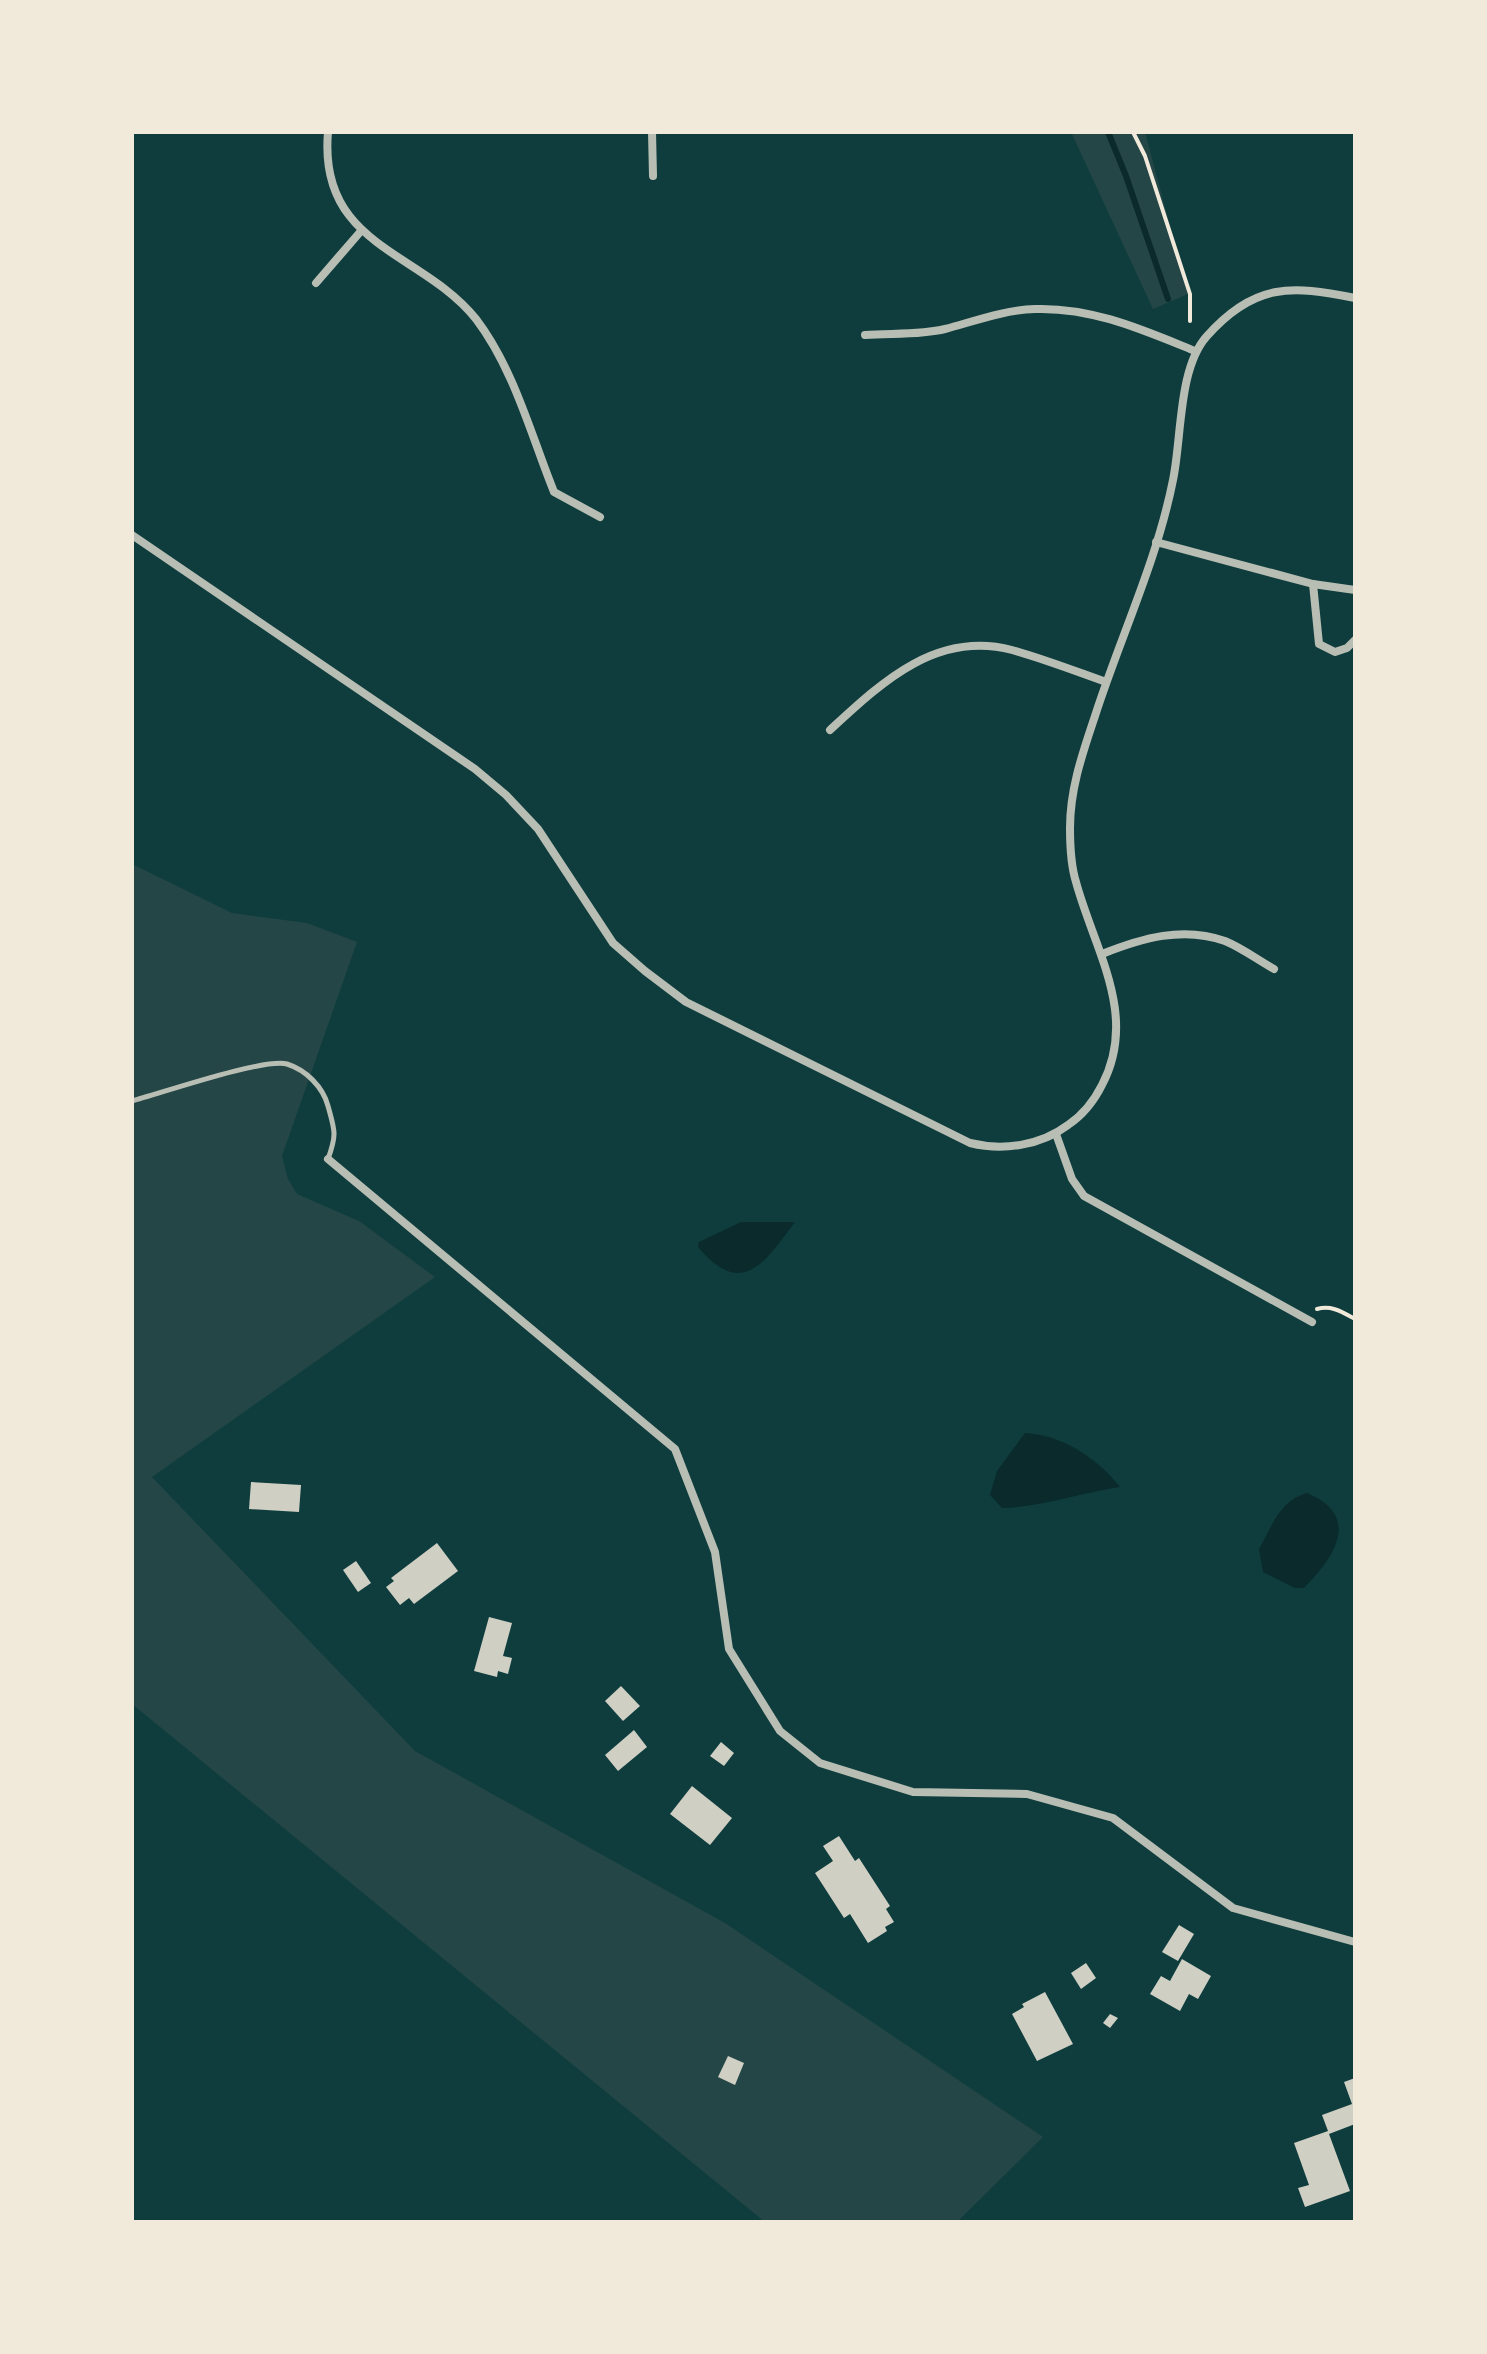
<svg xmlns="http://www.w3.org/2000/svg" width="1487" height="2354" viewBox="0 0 1487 2354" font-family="Manrope,sans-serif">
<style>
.green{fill:#244646}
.water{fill:#0a2a2b}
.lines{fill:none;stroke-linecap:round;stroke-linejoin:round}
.stream{stroke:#0a2a2b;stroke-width:6}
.building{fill:#cfcfc3}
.path{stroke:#f1e9da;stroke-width:4}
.service{stroke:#b8beb3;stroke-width:5}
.minor{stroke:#b8beb3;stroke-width:8}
</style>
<rect width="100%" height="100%" fill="#0f3d3e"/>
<g class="green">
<polygon points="1071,132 1145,132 1188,294 1153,309"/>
<polygon points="132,864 232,913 307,923 357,942 282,1156 288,1179 297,1194 359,1221 435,1277 152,1477 415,1751 725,1923 1043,2137 957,2222 765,2222 132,1704"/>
</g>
<g class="water">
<path d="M741,1222H795C766,1260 743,1301 698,1247L699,1242Z"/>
<path d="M1025,1433C1063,1435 1098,1459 1120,1487C1080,1493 1042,1507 1002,1508L990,1495L997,1471Z"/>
<path d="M1307,1493C1362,1516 1335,1557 1304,1588H1295L1263,1572L1259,1549C1272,1526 1280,1500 1307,1493Z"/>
</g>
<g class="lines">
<polyline class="stream" points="1108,132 1126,176 1168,299"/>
</g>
<g class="building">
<polygon points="251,1482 301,1485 299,1512 249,1509"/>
<polygon points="437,1543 458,1571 414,1604 409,1598 400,1605 386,1587 394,1581 391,1578"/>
<polygon points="356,1561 371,1583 358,1592 343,1570"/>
<polygon points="489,1617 512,1623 503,1656 512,1658 508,1674 498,1671 497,1677 474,1671"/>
<polygon points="621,1686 640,1706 623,1721 605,1701"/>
<polygon points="634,1730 647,1747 618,1771 605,1755"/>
<polygon points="721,1742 734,1753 724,1766 710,1756"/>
<polygon points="692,1786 732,1818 710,1845 670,1814"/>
<polygon points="839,1836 855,1861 859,1858 890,1906 886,1909 894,1922 885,1927 887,1931 868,1943 850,1914 844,1918 815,1873 833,1861 823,1846"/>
<polygon points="1179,1925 1194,1934 1178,1961 1162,1952"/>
<polygon points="1182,1959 1211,1976 1198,1999 1189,1994 1180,2011 1150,1994 1161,1976 1170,1981"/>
<polygon points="1086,1963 1096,1978 1081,1989 1071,1973"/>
<polygon points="1045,1992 1073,2044 1037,2061 1012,2014 1024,2007 1022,2004"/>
<polygon points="1110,2014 1118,2018 1110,2028 1103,2023"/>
<polygon points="728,2056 744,2063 735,2085 718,2077"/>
<polygon points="1355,2078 1355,2124 1329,2134 1350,2191 1305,2207 1298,2188 1309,2185 1294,2143 1328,2131 1322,2115 1352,2104 1344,2082"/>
</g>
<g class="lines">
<g class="path">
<polyline points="1133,132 1145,156 1190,294 1190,321"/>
<path d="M1317,1309C1332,1305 1342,1312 1355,1319"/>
</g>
<path class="service" d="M132,1101C162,1093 263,1058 287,1064C306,1070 323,1087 328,1106C335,1131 337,1134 328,1159"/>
<g class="minor">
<path d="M328,132C318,247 422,251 476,319C514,369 531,435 554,492L600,517"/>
<polyline points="652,132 653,176"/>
<polyline points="316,283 361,231"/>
<path d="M865,335C891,333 921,335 945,329C975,321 1004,310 1035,309C1092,307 1143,330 1195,351"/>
<path d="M132,535L475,769L506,795L538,829L613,943L645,971L686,1002L970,1143C1003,1151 1040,1146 1068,1125C1083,1115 1094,1101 1102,1085C1139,1015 1094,949 1076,882C1071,866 1070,844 1070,828C1070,788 1083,752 1095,716C1120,638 1157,561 1173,480C1182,437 1178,368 1207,336C1254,283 1291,285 1355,298"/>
<polyline points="1156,542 1313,584 1355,590"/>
<polyline points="1313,584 1319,644 1335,652 1347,648 1355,640"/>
<path d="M830,730C881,683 936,630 1012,650C1044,659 1075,671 1106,682"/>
<path d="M1102,954C1142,938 1183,926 1225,941C1242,948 1258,960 1274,969"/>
<polyline points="1056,1134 1072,1179 1084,1196 1312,1322"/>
<polyline points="328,1159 675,1449 715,1552 729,1649 780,1731 820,1763 913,1792 1027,1794 1113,1818 1233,1908 1355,1942"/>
</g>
</g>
<rect width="1487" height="2354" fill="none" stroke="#f1e9da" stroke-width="268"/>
</svg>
